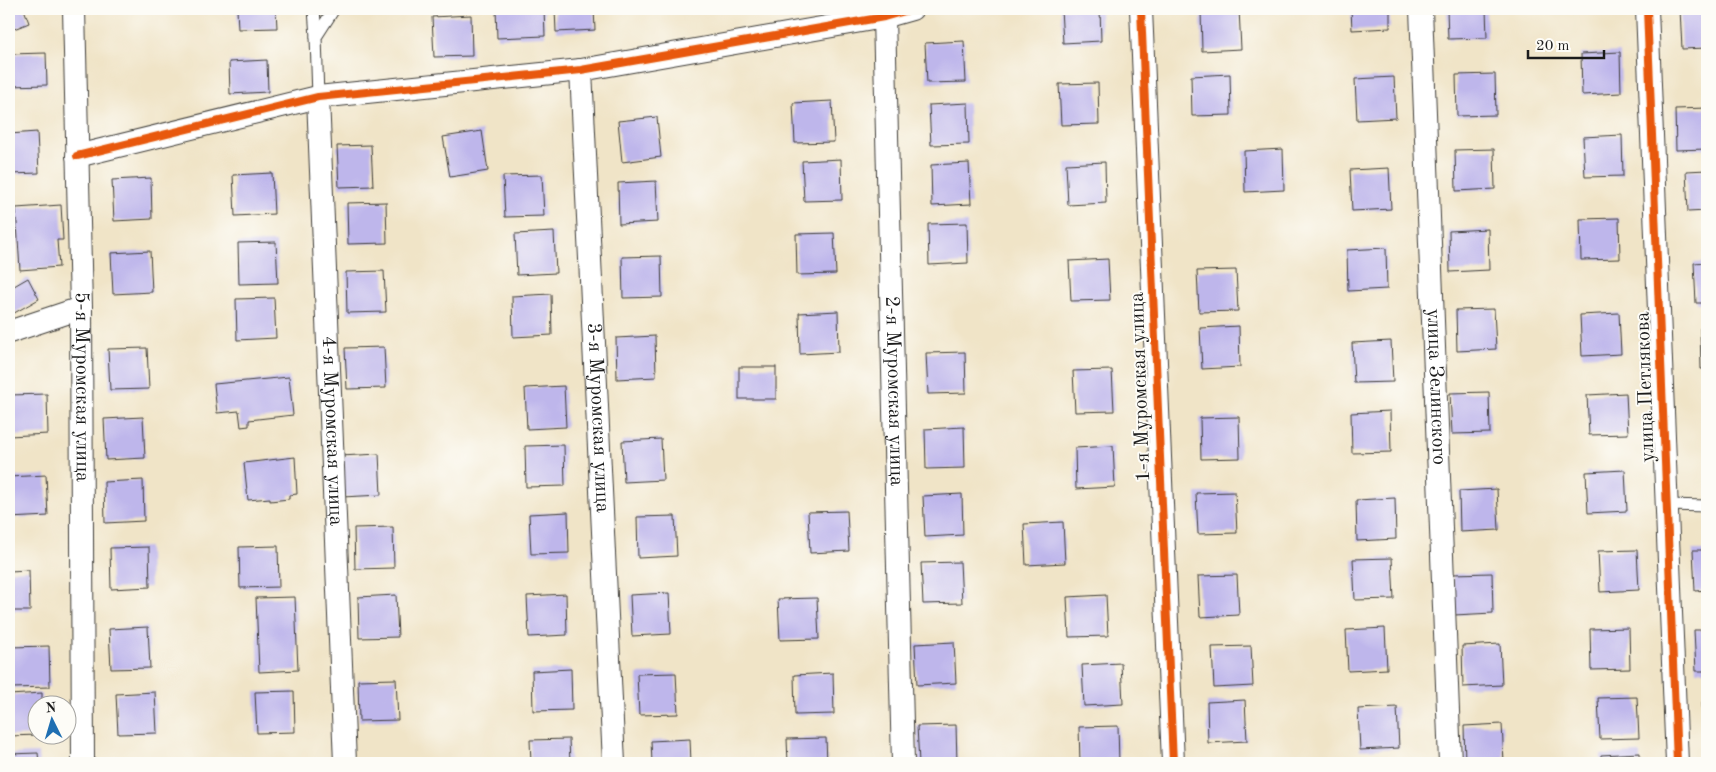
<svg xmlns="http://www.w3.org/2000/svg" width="1716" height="772" viewBox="0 0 1716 772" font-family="'Old Standard TT',serif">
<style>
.building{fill:#beb6eb}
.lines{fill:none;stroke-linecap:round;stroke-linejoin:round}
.service-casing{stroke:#3c3a36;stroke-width:13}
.minor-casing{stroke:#3c3a36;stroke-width:24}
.service{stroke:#fff;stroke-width:11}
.minor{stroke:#fff;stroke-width:22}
.cycleway-casing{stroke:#fdfcf7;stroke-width:11}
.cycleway{stroke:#e8590c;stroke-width:8}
.labels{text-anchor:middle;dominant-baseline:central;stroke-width:4;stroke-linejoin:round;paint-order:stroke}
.street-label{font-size:20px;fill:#1c1c1c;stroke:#fdfcf7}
</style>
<rect width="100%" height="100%" fill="#fdfcf7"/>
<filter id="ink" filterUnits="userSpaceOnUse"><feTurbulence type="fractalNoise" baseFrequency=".02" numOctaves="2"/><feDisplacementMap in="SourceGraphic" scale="10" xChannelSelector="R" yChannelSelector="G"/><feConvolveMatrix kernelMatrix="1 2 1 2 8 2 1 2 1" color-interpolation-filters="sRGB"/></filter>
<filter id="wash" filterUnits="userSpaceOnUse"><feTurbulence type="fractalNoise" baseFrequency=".0096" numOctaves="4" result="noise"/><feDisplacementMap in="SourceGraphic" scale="20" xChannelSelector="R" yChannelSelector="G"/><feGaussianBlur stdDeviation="1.12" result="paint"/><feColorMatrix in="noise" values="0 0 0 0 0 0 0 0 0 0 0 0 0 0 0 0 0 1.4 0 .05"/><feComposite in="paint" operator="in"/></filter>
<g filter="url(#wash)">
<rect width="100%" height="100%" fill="#f0e4c7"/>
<g id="blocks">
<g class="building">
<polygon points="9,9 24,9 29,23 9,31"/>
<polygon points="237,9 276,9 277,28 238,29"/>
<polygon points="496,9 544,9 545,36 497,38"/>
<polygon points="555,9 594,9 595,30 556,32"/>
<polygon points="1061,9 1100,9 1101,41 1063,43"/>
<polygon points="1239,9 1241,49 1202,51 1201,10"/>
<polygon points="1351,9 1390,9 1390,28 1352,30"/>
<polygon points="1447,9 1486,9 1487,38 1448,39"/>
<polygon points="1680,9 1707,9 1707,48 1682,49"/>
<polygon points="471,15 472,56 434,57 432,17"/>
<polygon points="964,41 966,82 927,83 925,43"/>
<polygon points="1620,52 1621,93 1582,95 1581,54"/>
<polygon points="46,53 47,85 9,86 9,54"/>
<polygon points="267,60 268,92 230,94 229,62"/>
<polygon points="1230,74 1231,115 1192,116 1191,76"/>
<polygon points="1495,74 1496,115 1457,116 1456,75"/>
<polygon points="1394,77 1396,118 1357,120 1355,79"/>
<polygon points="1098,83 1099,124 1061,125 1059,84"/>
<polygon points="832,101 834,142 795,143 793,103"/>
<polygon points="968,103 969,144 931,145 929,105"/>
<polygon points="1707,108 1707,149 1676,150 1675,109"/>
<polygon points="657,117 661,157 622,162 618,121"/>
<polygon points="482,131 488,171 450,177 443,137"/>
<polygon points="37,132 39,173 9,174 9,134"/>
<polygon points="1622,135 1623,176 1585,177 1583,137"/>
<polygon points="371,145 373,186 339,187 337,146"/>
<polygon points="1283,149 1284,190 1245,192 1244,151"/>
<polygon points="1494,149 1495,189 1456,191 1455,150"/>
<polygon points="841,159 842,200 804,201 802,161"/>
<polygon points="1105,162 1106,203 1068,205 1066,164"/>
<polygon points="969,163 971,204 932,206 931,165"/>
<polygon points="1389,168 1391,209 1352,211 1350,170"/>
<polygon points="1707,170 1707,211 1688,212 1686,171"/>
<polygon points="272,173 274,214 235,216 233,175"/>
<polygon points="542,175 544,216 505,217 503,176"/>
<polygon points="151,178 152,219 114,221 112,180"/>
<polygon points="656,181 658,222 619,224 618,183"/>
<polygon points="386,202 387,243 348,244 347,203"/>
<polygon points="61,205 63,240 57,240 59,267 20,270 16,208"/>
<polygon points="1619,218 1620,259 1581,260 1580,219"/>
<polygon points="967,223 968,263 929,265 928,224"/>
<polygon points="1488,229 1489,270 1450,272 1449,231"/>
<polygon points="554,232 556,273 517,275 515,234"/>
<polygon points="834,233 836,274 797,275 796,234"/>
<polygon points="276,242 278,283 239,284 238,243"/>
<polygon points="1386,248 1387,289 1348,291 1347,250"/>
<polygon points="150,251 152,292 113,294 111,253"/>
<polygon points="661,256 662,297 623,298 622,257"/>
<polygon points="1108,259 1110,300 1071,301 1069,261"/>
<polygon points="1707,262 1707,303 1696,303 1694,263"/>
<polygon points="1236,270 1238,311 1199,312 1197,271"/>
<polygon points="384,271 386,312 347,313 346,272"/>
<polygon points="28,278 39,299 9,316 9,289"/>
<polygon points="551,294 552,335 513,337 512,296"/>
<polygon points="274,298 276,338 237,340 236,299"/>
<polygon points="1494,309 1496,349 1457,351 1456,310"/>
<polygon points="838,311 839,352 800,354 799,313"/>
<polygon points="1619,313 1621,354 1582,356 1580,315"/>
<polygon points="1239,326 1240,367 1202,369 1200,328"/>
<polygon points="1700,328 1707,328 1707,369 1701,369"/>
<polygon points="655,336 656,377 617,379 616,338"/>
<polygon points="1391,341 1393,382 1354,383 1352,343"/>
<polygon points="384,347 386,388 347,389 345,348"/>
<polygon points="147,348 149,389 110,390 108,349"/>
<polygon points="965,352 966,393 928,394 926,353"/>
<rect x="739" y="367" width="37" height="32"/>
<polygon points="1112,370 1114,411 1075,412 1073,371"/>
<polygon points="289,377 293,415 249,420 249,426 241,427 239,411 217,413 214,384"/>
<polygon points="564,386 566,427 527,429 525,388"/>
<polygon points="1489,392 1490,433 1452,434 1450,393"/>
<polygon points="1626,393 1628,434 1589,435 1587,395"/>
<polygon points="47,394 48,434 9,436 9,395"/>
<polygon points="1390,411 1391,452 1352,453 1351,413"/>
<polygon points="143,417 145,458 106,460 104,419"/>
<polygon points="1239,417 1240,458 1201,459 1200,418"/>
<polygon points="964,427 965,468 926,469 925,429"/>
<polygon points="661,439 663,480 624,482 622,441"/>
<polygon points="564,445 565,486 526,487 525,446"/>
<polygon points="1113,446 1115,487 1076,489 1075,448"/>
<polygon points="379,454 381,495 342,497 340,456"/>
<polygon points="295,457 297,494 289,495 289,499 270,501 270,498 248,500 244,463"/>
<polygon points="1625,470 1627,511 1588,513 1586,472"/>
<polygon points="46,475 48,516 9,518 9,477"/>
<polygon points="143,480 144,521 105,523 104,482"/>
<polygon points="1497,489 1499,530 1460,532 1459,491"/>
<polygon points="1235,492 1237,533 1198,534 1196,493"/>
<polygon points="962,494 963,535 925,537 923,496"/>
<polygon points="1395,498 1396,539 1357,541 1356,500"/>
<polygon points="847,511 849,551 810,553 808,512"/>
<polygon points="568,512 569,553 531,554 529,514"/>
<polygon points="675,516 677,556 638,558 637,517"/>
<polygon points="1063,522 1065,563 1026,565 1024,524"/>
<polygon points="393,527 394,568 355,569 354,528"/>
<polygon points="278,546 279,587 240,588 239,547"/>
<polygon points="149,547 150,587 111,589 110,548"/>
<polygon points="1637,550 1639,590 1600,592 1598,551"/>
<polygon points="1693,550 1707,550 1707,590 1695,591"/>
<polygon points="1392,558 1394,599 1355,600 1353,559"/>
<polygon points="960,562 962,603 923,604 921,563"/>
<polygon points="29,570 30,611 9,611 9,571"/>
<polygon points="1492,573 1493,613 1454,615 1453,574"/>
<polygon points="1237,575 1239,615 1200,617 1198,576"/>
<polygon points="669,593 671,634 632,636 630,595"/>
<polygon points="566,594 567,635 529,637 527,596"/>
<polygon points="396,595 398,637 359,638 358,597"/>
<polygon points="1106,595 1108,636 1069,637 1067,597"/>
<polygon points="295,597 298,670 259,672 256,598"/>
<polygon points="817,598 819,639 780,640 778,599"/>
<polygon points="148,627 150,668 111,669 109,629"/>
<polygon points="1385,628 1387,669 1348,671 1346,630"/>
<polygon points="1629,628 1630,669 1591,670 1590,629"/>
<polygon points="1694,630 1707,630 1707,671 1696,671"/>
<polygon points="954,642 956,683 917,685 915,644"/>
<polygon points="1500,644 1502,685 1463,687 1462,646"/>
<polygon points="49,646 50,687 11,688 10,647"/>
<polygon points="1251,646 1253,686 1214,688 1212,647"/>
<polygon points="1121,663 1123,704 1084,706 1082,665"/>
<polygon points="571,669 572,710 533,711 532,671"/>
<polygon points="676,673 678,714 639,715 637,674"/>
<polygon points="833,673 834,714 795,715 794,675"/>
<polygon points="396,679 398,720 359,721 358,680"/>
<polygon points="294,691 295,732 257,733 255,692"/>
<polygon points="155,692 157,733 118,734 116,694"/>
<polygon points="42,693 42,704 38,704 38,735 9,736 9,695"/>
<polygon points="1637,697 1639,738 1600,739 1598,698"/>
<polygon points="1245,700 1247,741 1208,743 1207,702"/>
<polygon points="1702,702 1707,702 1707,743 1704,743"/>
<polygon points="1397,707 1399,748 1360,750 1358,709"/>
<polygon points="1502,724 1504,763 1465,763 1464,726"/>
<polygon points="956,725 957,763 919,763 917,726"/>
<polygon points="1118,726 1119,763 1080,763 1079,727"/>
<polygon points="826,738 827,763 788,763 787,739"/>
<polygon points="569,739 570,763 531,763 530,740"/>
<polygon points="690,739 691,763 652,763 651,741"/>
<polygon points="38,753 39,763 9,763 9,754"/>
<polygon points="1640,753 1640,763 1601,763 1601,755"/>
</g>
</g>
</g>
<g filter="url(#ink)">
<use href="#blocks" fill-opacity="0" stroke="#3c3a36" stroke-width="1"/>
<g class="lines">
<defs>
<g id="service">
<polyline points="314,9 316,37"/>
<polyline points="318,97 316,37 334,9"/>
<polyline points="1667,505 1707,506"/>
</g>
<g id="minor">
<path id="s1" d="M74,9L81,308L83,763"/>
<polyline points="1141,9 1173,763"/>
<path id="s2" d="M1421,9L1450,763"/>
<polyline points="1647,9 1677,763"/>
<path id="s3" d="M884,17L903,763"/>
<path id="s4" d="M581,70L614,763"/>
<path id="s5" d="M318,97L345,763"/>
<polyline points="77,156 318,97 581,70 884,17 912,9"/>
<polyline points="9,332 81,308"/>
</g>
</defs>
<use href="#service" class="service-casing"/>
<use href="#minor" class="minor-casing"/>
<use href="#service" class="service"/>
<use href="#minor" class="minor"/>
<defs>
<g id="cycleway">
<polyline points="1141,9 1173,763"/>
<polyline points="1647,9 1677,763"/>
<polyline points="77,156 318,97 581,70 884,17 912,9"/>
</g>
</defs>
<use href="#cycleway" class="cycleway-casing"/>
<use href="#cycleway" class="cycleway"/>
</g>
</g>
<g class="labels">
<g class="street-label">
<text stroke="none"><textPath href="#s1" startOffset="378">5-я Муромская улица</textPath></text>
<text stroke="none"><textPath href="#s2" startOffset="378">улица Зелинского</textPath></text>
<text transform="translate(1141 387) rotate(-92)">1-я Муромская улица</text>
<text transform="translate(1646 387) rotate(-92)">улица Петлякова</text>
<text stroke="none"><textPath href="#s3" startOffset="374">2-я Муромская улица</textPath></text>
<text stroke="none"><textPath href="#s4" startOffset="348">3-я Муромская улица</textPath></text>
<text stroke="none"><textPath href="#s5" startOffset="334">4-я Муромская улица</textPath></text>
</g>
</g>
<rect width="1716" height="772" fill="none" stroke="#fdfcf7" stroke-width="30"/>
<g transform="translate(52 720) rotate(355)"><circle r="24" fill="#fdfcf7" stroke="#a3a29f"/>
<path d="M0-4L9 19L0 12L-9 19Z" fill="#1f6fb2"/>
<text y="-8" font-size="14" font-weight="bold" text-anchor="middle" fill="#1c1c1c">N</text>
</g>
<path d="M1528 50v8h76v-8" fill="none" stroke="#1c1c1c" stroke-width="2.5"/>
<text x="1536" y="50" font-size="15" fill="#1c1c1c" stroke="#fdfcf7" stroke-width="4" paint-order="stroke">20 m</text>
</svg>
